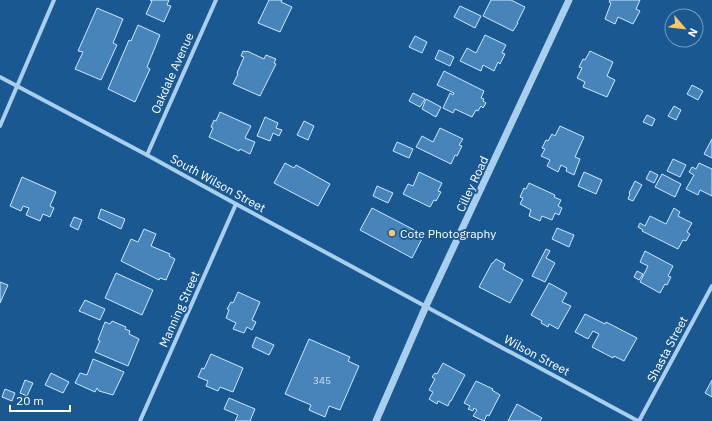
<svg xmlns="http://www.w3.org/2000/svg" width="712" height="421" viewBox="0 0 712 421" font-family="'IBM Plex Sans',sans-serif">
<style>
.building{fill:#4784ba;stroke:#cfe7fb}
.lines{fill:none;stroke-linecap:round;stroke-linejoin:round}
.minor{stroke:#a9cfef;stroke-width:4}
.tertiary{stroke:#a9cfef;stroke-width:7}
.poi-dot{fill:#ffc667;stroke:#1a5891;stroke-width:1.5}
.labels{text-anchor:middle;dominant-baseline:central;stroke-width:4;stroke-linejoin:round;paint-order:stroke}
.number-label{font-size:10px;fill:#d1e0ee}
.street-label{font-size:12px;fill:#fff;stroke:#1a5891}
.poi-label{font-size:12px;fill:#fff;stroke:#1a5891;text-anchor:start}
</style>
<rect width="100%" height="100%" fill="#1a5891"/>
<g class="building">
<polygon points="150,0 169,0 167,5 171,6 164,22 146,14 152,1"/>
<polygon points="269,0 282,0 281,2 292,7 280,32 258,23"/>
<polygon points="491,0 511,0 525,7 517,23 518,23 513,31 483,16"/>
<polygon points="610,0 640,0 636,9 640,11 633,24 618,17 615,24 605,19 611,3 609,2"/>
<polygon points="460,6 481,16 475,28 454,17"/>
<polygon points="97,8 123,19 113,43 117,45 101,80 75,69 83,52 78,51"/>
<polygon points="138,25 160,35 147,67 150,69 135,102 108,89 129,40 131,41"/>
<polygon points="485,35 506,45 502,53 505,54 500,64 498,62 494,71 483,65 481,71 460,61 467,48 476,53"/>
<polygon points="415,36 427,42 422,53 409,47"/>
<polygon points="439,50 454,57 450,66 435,59"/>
<polygon points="243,51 246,52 247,51 264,59 266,55 276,59 274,63 276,64 260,96 233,84 238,74 237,73 244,57 241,56"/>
<polygon points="590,51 613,62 607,76 615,80 607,97 583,87 585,82 577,78 582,68 579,67 583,59 585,60"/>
<polygon points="444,71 484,91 481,98 484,99 483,101 486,103 483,108 481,106 478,111 476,110 472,117 455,109 453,113 443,108 450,93 453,95 454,93 437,85"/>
<polygon points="692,85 703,91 698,100 687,94"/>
<polygon points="413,93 425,99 420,107 409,101"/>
<polygon points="426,99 441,107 436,117 422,109"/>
<polygon points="674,106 681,110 676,120 668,116"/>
<polygon points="220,112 251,126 245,138 255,142 250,154 240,149 239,151 209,137 213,128 211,127 214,120 216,121"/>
<polygon points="647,115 655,119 652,126 643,122"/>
<polygon points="265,117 278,123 276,128 282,130 279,136 273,133 270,141 257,136"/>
<polygon points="304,121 314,126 308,140 297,135"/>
<polygon points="560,126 584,137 575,157 580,159 574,175 566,171 567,168 561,165 558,172 547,166 550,160 541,156 545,149 542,148 546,140 548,141 552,134 555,136"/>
<polygon points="440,128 463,139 459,145 462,146 457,156 455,155 451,164 416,147 422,136 433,142"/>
<polygon points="712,139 712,158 704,154"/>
<polygon points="397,142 413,149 409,158 393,151"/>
<polygon points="673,159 686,165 680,177 667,171"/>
<polygon points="285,163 294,168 296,165 330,184 318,206 274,183"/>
<polygon points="699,163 712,169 712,196 700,190 698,195 686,189 694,175 689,172 692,167 696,169"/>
<polygon points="650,171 658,175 654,183 646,179"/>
<polygon points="419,172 442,183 438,191 441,192 436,201 434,200 430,207 403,194 408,184 413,186"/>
<polygon points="584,172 602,180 596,194 578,186"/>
<polygon points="662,174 681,184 675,197 655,187"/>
<polygon points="22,177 56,192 50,206 54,208 50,217 43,214 40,221 26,215 29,208 23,206 21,211 10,206"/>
<polygon points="635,181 642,185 633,201 628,199 630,194 629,193"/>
<polygon points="529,183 555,195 554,197 561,200 558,206 562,208 559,215 555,213 552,220 542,216 540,221 529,216 531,210 520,204 523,198 520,197 524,188 526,189"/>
<polygon points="377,186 393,193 388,203 373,196"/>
<polygon points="372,208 424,235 412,258 360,230"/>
<polygon points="674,208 680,212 678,216 692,223 687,232 690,234 686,241 683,240 678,249 642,231 643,230 638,227 640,223 645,226 650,216 666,224"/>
<polygon points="101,209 125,219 121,229 98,218"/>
<polygon points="74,217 82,220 78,230 70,226"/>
<polygon points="557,228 574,235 569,247 552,239"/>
<polygon points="144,229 156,234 151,246 170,254 169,256 175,259 166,280 160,278 159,280 121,261 131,239 138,242"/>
<polygon points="546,249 550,251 546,258 555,263 545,282 532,276"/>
<polygon points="645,251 673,266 668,276 671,277 667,285 665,284 660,293 640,282 648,266 640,262"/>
<polygon points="496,259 505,264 503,269 523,280 510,303 479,287 492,263 493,263"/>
<polygon points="637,271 643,274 639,280 634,277"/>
<polygon points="116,273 153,290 142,315 105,298"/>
<polygon points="0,282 8,285 0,303"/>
<polygon points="549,283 567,293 562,302 571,306 558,329 549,324 548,327 541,323 542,321 531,315"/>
<polygon points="238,292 260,302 252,320 256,322 252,330 247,327 244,333 233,329 236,323 226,318 229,310 227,309 231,302 233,303"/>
<polygon points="85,300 105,309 100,320 79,311"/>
<polygon points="585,314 605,324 606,322 637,338 624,361 614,356 613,358 592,347 599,334 593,331 588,339 575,332"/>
<polygon points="112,321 126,327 125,329 130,331 129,334 139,339 128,366 95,352 100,341 98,340 105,322 110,324"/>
<polygon points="256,337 274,345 269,355 252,347"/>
<polygon points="309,339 350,357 348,361 359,366 340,410 329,406 325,417 309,410 311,405 285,394"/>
<polygon points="211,354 243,368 233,392 220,387 218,391 206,386 208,381 198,377 202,368 204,369"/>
<polygon points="93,359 124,372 113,395 99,391 97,388 95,392 75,383 80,373 87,375"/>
<polygon points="443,363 465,375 451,401 450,401 448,406 438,401 437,404 429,399 433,392 429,390 435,379 432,377 435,373 437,374"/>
<polygon points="51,373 69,382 63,393 45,385"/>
<polygon points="25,380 33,383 27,396 20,393"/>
<polygon points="712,380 712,397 705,393"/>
<polygon points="476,381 493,389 492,390 500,395 489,416 487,415 484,421 473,416 477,410 474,408 473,411 468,409 470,406 464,403"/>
<polygon points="5,389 15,393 12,401 2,397"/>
<polygon points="229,398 255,409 250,421 235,421 238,415 224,409"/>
<polygon points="517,404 542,418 540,421 508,421"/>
</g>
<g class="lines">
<g class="minor">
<polyline points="0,77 147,155 236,204 638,421"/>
<polyline points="0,126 54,0"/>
<polyline points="147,155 216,0"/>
<polyline points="140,421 236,204"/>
<polyline points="639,421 712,286"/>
</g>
<polyline class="tertiary" points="376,421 426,306 569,0"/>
</g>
<circle class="poi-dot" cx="392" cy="233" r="4"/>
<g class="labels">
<g class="number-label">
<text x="322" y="380">345</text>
</g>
<g class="street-label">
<text transform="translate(172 73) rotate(-66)">Oakdale Avenue</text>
<text transform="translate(218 183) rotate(29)">South Wilson Street</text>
<text transform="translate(472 184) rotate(-65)">Cilley Road</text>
<text transform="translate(179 309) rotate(-66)">Manning Street</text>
<text transform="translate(667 349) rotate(-62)">Shasta Street</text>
<text transform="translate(537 355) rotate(28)">Wilson Street</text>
</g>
<g class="poi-label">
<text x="400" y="233">Cote Photography</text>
</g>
</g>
<g transform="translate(684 28) rotate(118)"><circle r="19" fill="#1a5891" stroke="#769bbd"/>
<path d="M0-3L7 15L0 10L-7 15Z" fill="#ffc667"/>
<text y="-6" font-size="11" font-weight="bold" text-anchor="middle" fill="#ffffff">N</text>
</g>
<path d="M10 405v6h60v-6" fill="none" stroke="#ffffff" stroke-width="2"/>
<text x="16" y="405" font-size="12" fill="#ffffff" stroke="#1a5891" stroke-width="3" paint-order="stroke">20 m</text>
</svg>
